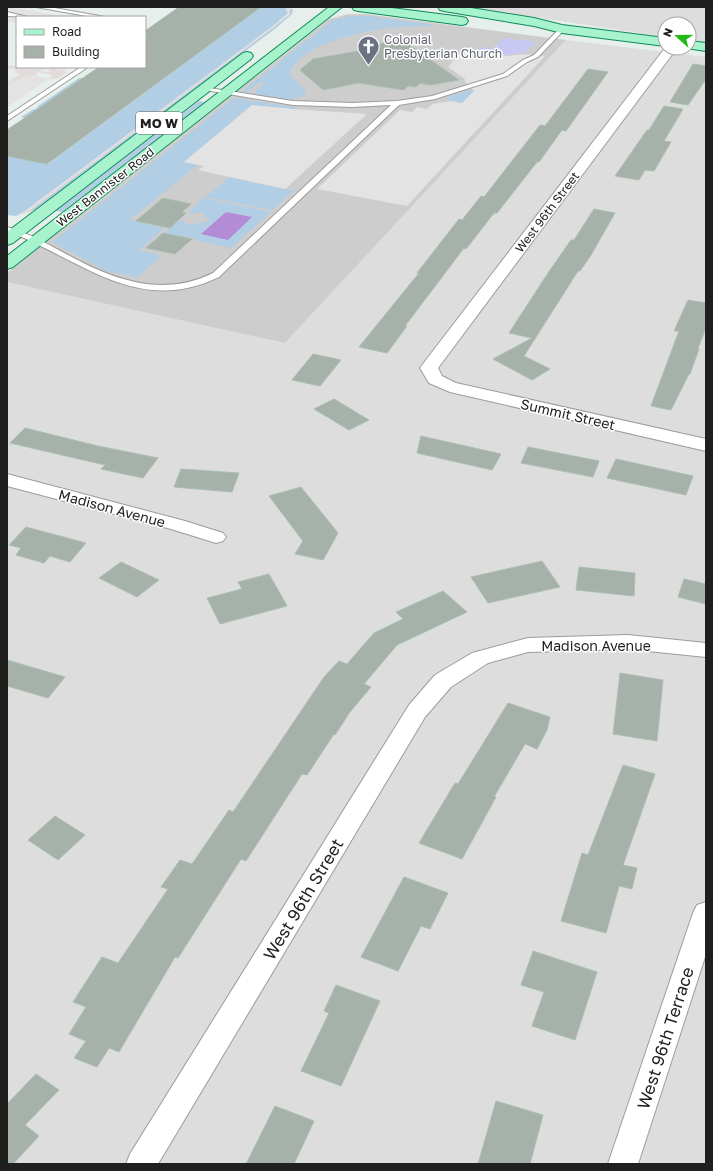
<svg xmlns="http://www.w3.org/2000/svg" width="713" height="1171" viewBox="0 0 713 1171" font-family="'Golos Text',sans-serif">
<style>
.residential{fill:#dcdddc}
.religious{fill:#cdcdcd}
.grass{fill:#b1cee4}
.park{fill:#c8c8f4}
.pitch{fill:#b48cd6}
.parking{fill:#e3e3e3}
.plaza{fill:#e4dbdb}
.building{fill:#a5b1a9;stroke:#aabfb2}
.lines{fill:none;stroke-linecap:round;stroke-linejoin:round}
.lane-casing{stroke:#9c9c9c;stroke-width:2}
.street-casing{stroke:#9c9c9c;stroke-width:2}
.primary-casing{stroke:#0f8b59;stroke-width:2}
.lane{fill:#fff;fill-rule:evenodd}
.street{fill:#fff;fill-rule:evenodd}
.primary{fill:#a7f3cd;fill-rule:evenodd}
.labels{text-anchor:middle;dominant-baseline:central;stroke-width:3;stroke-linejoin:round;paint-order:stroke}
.far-worship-label{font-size:12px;fill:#5b616d;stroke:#fff;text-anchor:start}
.far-street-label{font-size:12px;fill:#1f1f1f;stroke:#fff}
.shield{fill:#fff;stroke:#626262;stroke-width:1}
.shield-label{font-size:13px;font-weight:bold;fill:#1f1f1f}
.street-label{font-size:14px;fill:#1f1f1f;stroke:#fff}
.near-street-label{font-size:17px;fill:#1f1f1f;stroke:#fff}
</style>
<rect width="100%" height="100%" fill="#e6efeb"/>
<g class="residential">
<polygon points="469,7 706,7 706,43 689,40 689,24 665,24 665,37"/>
<polygon points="566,40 706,57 706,1164 7,1164 7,282 285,343"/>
</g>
<polygon class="religious" points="348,14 365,14 566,40 285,343 7,282 7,273 329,19"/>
<g class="grass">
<polygon points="257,7 285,7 288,13 273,26 25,211 16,216 7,215 7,156 48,164 260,8"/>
<polygon points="290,8 293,10 292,14 276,28 36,209 27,213 274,27 290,14"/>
<path d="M351,16H368L437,25C424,28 412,25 399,27C369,29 306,42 290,71L292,77L305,91L306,93L303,97L287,99L255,95L256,90L265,83L260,82L245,93L241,92L333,20Z"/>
<polygon points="79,78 83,78 25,118 21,117 34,109 36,109 38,106"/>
<polygon points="470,90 474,91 462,103 452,101 446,98"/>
<polygon points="234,98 300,108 294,109 252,105 184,162 198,164 130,220 164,228 139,250 162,256 138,277 108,272 52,242"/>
<polygon points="199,101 205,102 62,212 55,211"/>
<polygon points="229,177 285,189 293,191 272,210 205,197"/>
<polygon points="204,198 271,212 231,248 194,240 195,238 179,235 177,237 163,234 177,222 184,220 187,225 209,221 203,212 191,214 189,211"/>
</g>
<polygon class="park" points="503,38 536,42 526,52 506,55 477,51 480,47 493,49"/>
<polygon class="pitch" points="226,212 252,217 228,240 201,234"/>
<g class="parking">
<polygon points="7,7 15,8 71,17 17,17 17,21 15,23 7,22"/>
<polygon points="462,50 506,56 528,54 545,56 407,206 317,189 400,110 412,112 417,107 427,109 432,104 452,101 462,103 474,91 465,82 465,79 448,67"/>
<polygon points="27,74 49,79 7,107 7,87"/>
<polygon points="252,105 294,109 367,114 285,189 198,170 204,166 184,162"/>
</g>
<g class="plaza">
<polygon points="285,7 291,7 290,13 274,27 27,213 20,215 273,26 287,14 288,11"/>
<polygon points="7,65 35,69 49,67 40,71 50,72 51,71 46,70 51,68 50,67 61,67 56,69 59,70 66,67 70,67 62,71 67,72 59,78 49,79 52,75 38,72 35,76 26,75 7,87 7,82 20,74 14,72 17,70 7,68"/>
</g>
<g class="building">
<polygon points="179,7 261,7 47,164 7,156 7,130 99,67 145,67 145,36 147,35 145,31"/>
<polygon points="396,40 398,42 404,41 459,80 430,85 420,83 416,87 408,86 404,90 358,83 323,90 300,70 313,59 376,48 373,45"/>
<polygon points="693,64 706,66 706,79 688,105 670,102"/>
<polygon points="588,69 608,72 566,131 562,130 539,162 537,162 497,213 494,213 466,249 464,248 405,326 407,326 387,353 359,347 419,273 417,273 459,219 462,220 481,196 484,197 540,125 545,126"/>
<polygon points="664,106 683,109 664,141 671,142 654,171 645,170 639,180 615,176 647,130 649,130"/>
<polygon points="163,198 191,204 182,212 186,213 170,228 136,221"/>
<polygon points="594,209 615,213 591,255 580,271 578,271 524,356 550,369 532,380 493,359 532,338 509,333 548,273 571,240 574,240"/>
<polygon points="163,233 192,239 175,254 146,248"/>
<polygon points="688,300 706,303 706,328 698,348 699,349 690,374 689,374 671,410 651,406 679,331 674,331"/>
<polygon points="313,354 341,360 320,386 292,380"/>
<polygon points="334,399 369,420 349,430 314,409"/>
<polygon points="25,428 98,446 158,458 143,478 101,469 105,465 10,443"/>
<polygon points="421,436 501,454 492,470 417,453"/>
<polygon points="528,447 599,461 593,477 521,463"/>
<polygon points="616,459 693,476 686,495 607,478"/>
<polygon points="181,469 239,473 232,492 174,487"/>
<polygon points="301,487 338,533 323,560 295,554 303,541 269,496"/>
<polygon points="26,527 86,543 70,562 50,556 44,563 16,555 21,548 9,545"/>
<polygon points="542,561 560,587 488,603 471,577"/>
<polygon points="121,562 159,580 137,597 99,578"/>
<polygon points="579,567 635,573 634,596 576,590"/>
<polygon points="269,574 287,606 220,624 207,598 242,589 238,582"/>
<polygon points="684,579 706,584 706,604 678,597"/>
<polygon points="443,591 467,612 397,645 364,684 371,687 350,712 335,735 334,734 307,775 302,774 246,861 241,859 178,958 175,957 119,1052 109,1048 97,1067 74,1058 86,1041 69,1034 86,1007 73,1002 102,957 118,963 168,889 161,887 180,860 192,864 229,810 233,812 324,677 339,661 347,664 374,633 403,619 396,612"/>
<polygon points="7,660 65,677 48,698 7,686"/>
<polygon points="620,673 663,680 657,741 613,734"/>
<polygon points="508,703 550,717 547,730 537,749 525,744 494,797 496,797 462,859 419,843 455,783 458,784"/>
<polygon points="623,765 655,774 623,865 637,868 632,889 619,886 606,933 561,921 582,853 588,855"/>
<polygon points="55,816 85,835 58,860 28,840"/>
<polygon points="404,877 448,893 430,929 421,926 398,971 361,957"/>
<polygon points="533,951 597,972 575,1040 532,1026 544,992 521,985"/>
<polygon points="336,985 380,1001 341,1086 301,1071 329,1013 324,1011"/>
<polygon points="36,1074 59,1090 25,1125 39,1136 13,1164 7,1164 7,1104"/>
<polygon points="496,1101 543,1115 530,1164 478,1164"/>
<polygon points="275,1106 314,1121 294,1164 246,1164"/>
</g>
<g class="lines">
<defs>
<g id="lane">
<polygon points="36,7 49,7 105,17 92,17"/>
<polygon points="7,12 28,17 7,16"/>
<path d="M560,28L565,29L538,57L527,62L507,76L435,99L399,105L219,277C137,317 79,258 7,231V227C29,233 49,245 68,255C114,280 163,298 213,273L391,105L352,107L293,105L205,90L202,88L203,87L293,101L352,103L397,101L432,96L503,74L523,60L534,55Z"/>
<polygon points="81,67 88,67 7,121 7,116"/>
</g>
<g id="street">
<polygon points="665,48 677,48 438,368 442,376 456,383 706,439 706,451 450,392 429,383 420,368 423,364"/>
<polygon points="7,474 185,521 223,533 226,537 223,541 216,543 171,529 7,486"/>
<polygon points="628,635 706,643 706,657 628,649 528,652 488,663 451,687 425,717 158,1164 126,1164 130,1154 409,705 435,675 472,653 528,638"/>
<polygon points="706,902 706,954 638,1164 608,1164 693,913 697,905"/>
</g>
<g id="primary">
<polygon points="329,7 342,7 13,267 7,269 7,256"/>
<polygon points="352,7 384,7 462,17 466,18 468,21 466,24 462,25 358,11 354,10"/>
<polygon points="438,7 465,7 534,18 562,25 665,38 665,46 562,33 534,26 444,11 440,10"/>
<polygon points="689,41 706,43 706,51 686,48 689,48"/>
<polygon points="247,52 251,53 253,56 251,59 13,243 7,245 7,232 243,53"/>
</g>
</defs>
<use href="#lane" class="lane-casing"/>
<use href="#street" class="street-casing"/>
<use href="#primary" class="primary-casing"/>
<use href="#lane" class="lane"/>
<use href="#street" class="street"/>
<use href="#primary" class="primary"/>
</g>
<defs>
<symbol id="church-pin" viewBox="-11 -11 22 30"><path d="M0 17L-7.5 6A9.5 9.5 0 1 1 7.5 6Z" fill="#6b7280" stroke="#fff"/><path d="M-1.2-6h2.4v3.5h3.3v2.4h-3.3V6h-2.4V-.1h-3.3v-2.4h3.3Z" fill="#fff"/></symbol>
</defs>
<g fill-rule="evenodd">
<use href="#church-pin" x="356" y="34" width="25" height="34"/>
</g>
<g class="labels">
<g class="far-worship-label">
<text x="384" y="39">Colonial<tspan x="384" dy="14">Presbyterian Church</tspan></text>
</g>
<g class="far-street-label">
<text transform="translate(105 187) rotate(-38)">West Bannister Road</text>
<text transform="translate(547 212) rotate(-53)">West 96th Street</text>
</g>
<rect class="shield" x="136" y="112" width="46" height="22" rx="3"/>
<g class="shield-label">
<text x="159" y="123">MO W</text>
</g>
<g class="street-label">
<text transform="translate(568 414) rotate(13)">Summit Street</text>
<text transform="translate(112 508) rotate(15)">Madison Avenue</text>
<text x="596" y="645">Madison Avenue</text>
</g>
<g class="near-street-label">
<text transform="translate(303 899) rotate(-59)">West 96th Street</text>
<text transform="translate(665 1038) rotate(-72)">West 96th Terrace</text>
</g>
</g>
<rect width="713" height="1171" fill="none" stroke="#1f1f1f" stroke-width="16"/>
<rect x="16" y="16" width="130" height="52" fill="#ffffff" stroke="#a5a5a5"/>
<rect x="24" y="29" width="20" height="6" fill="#a7f3cd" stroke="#a5a5a5"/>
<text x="52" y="36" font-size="12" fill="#1f1f1f">Road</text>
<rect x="24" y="46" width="20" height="12" fill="#a5b1a9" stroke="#a5a5a5"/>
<text x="52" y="56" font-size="12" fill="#1f1f1f">Building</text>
<g transform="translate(677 36) rotate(291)"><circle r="19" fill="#ffffff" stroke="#a5a5a5"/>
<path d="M0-3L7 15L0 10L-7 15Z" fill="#21ba14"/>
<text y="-6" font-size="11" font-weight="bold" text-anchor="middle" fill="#1f1f1f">N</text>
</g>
</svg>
